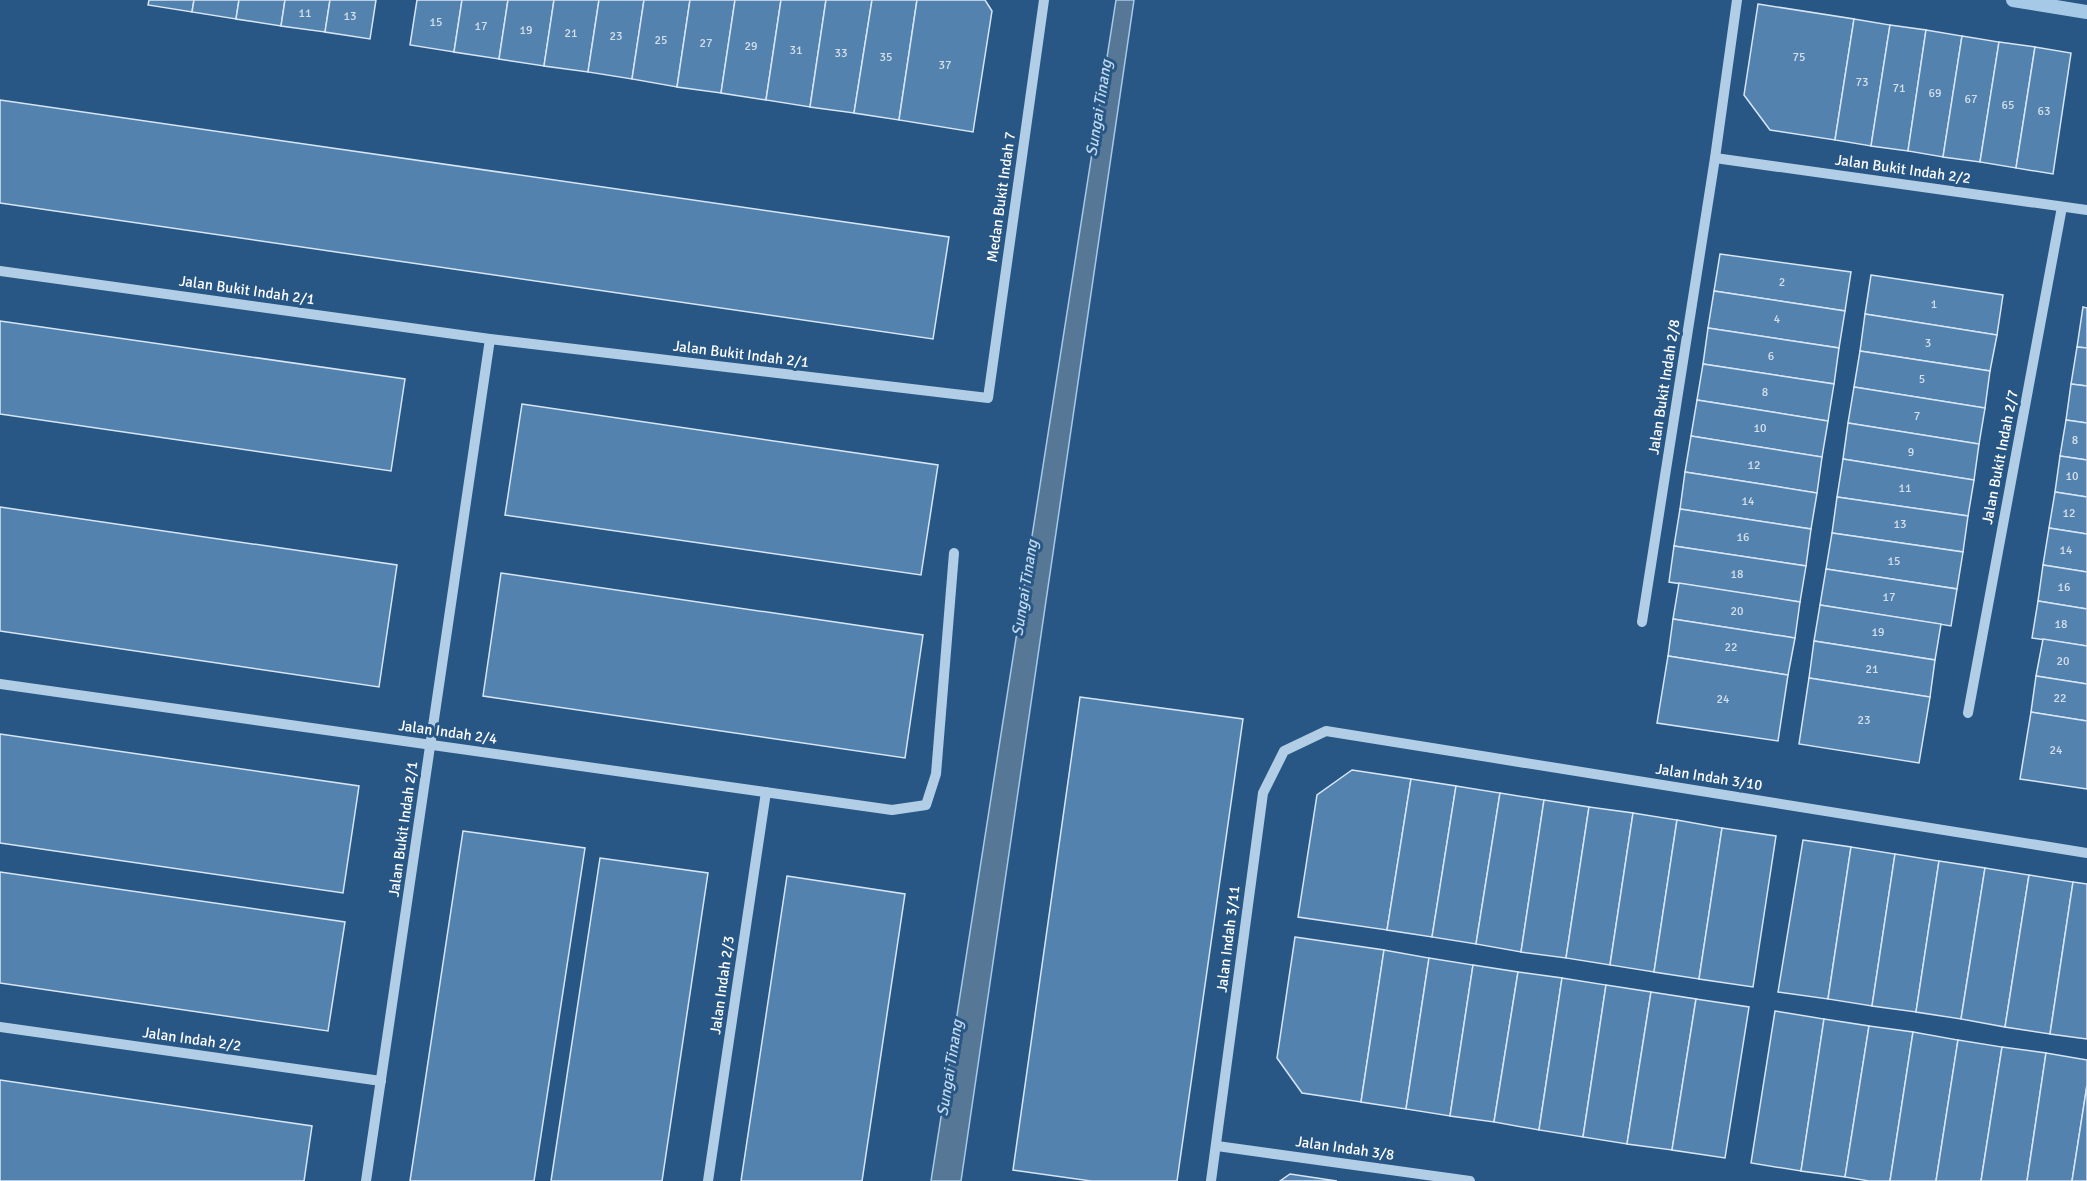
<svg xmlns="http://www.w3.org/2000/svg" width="2087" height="1181" viewBox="0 0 2087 1181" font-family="Signika,sans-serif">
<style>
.water{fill:#577797;stroke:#a7c9e8;stroke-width:1.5}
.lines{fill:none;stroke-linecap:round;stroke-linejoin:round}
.stream{stroke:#a7c9e8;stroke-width:14}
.building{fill:#5482ae;stroke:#d6e6f6;stroke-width:1.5}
.minor{stroke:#b2cee7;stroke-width:10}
.labels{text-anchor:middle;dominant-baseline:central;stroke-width:6;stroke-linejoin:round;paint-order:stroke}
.number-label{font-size:12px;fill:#d4e0eb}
.street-label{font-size:15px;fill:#fff;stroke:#285785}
.water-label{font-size:16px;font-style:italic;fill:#bed8ef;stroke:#285785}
</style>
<rect width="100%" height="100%" fill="#285785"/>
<polygon class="water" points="1116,0 1134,0 961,1181 931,1181"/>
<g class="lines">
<polyline class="stream" points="2013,0 2087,12"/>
</g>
<g class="building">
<polygon points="149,0 194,0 192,12 148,5"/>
<polygon points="194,0 239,0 236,19 192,12"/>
<polygon points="239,0 285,0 281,26 236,19"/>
<polygon points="285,0 330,0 325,32 281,26"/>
<polygon points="330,0 376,0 370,39 325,32"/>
<polygon points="417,0 462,0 454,52 410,45"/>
<polygon points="462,0 508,0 499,59 454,52"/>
<polygon points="508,0 554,0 544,66 499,59"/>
<polygon points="554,0 599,0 588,72 544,66"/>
<polygon points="599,0 644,0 632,79 588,72"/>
<polygon points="644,0 690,0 677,87 632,79"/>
<polygon points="690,0 735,0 721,93 677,87"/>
<polygon points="735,0 781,0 766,100 721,93"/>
<polygon points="781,0 826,0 810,107 766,100"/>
<polygon points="826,0 872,0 854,113 810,107"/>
<polygon points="872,0 917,0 899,120 854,113"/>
<polygon points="917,0 985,0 992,11 973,132 899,120"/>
<polygon points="1758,4 1854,19 1835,140 1770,130 1744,95"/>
<polygon points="1854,19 1890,25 1871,146 1835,140"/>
<polygon points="1890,25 1926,30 1908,151 1871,146"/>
<polygon points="1926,30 1962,36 1943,157 1908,151"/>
<polygon points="1962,36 1999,42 1980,162 1943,157"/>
<polygon points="1999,42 2035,47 2016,168 1980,162"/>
<polygon points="2035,47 2071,53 2053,174 2016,168"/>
<polygon points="0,100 949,237 933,339 0,203"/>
<polygon points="1720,254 1851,272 1845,311 1714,291"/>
<polygon points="1871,275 2003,295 1997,335 1865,314"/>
<polygon points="1714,291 1845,311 1839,348 1708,328"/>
<polygon points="2083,307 2087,308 2087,348 2077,347"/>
<polygon points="1865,314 1997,335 1990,371 1860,351"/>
<polygon points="0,321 405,379 391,471 0,414"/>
<polygon points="1708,328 1839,348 1834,384 1703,364"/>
<polygon points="2077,347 2087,348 2087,386 2071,384"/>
<polygon points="1860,351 1990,371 1985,408 1854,387"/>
<polygon points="1703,364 1834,384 1828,421 1697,400"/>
<polygon points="2071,384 2087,386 2087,423 2066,420"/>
<polygon points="1854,387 1985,408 1979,444 1848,423"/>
<polygon points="1697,400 1828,421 1822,457 1691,436"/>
<polygon points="522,404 938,465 921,575 505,515"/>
<polygon points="2066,420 2087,423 2087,460 2060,456"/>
<polygon points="1848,423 1979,444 1974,480 1843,459"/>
<polygon points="1691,436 1822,457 1817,493 1685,472"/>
<polygon points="2060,456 2087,460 2087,497 2055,492"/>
<polygon points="1843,459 1974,480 1968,516 1837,497"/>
<polygon points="1685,472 1817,493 1811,529 1680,509"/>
<polygon points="2055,492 2087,497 2087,534 2049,528"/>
<polygon points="1837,497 1968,516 1963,552 1832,533"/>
<polygon points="0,507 397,565 379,687 0,631"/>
<polygon points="1680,509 1811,529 1806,566 1674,546"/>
<polygon points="2049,528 2087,534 2087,572 2043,565"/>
<polygon points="1832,533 1963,552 1957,589 1826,569"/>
<polygon points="1674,546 1806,566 1800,602 1669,582"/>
<polygon points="2043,565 2087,572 2087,609 2038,601"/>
<polygon points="1826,569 1957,589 1951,626 1820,605"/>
<polygon points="501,573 923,635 905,758 483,696"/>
<polygon points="1679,583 1800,602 1795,638 1673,619"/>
<polygon points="2038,601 2087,609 2087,646 2032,638"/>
<polygon points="1820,605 1941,624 1935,660 1814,641"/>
<polygon points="1673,619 1795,638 1788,675 1668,656"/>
<polygon points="2043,639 2087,646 2087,684 2036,676"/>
<polygon points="1814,641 1935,660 1930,697 1809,678"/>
<polygon points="1668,656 1788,675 1778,741 1657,723"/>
<polygon points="2036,676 2087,684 2087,721 2031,712"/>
<polygon points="1809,678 1930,697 1919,763 1799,744"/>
<polygon points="1080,697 1243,719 1177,1181 1091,1181 1013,1170"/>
<polygon points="2031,712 2087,721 2087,789 2020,779"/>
<polygon points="0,734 359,786 343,893 0,843"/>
<polygon points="1352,770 1411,779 1387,930 1298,917 1317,795"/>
<polygon points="1411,779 1456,786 1432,937 1387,930"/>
<polygon points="1456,786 1500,793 1476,944 1432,937"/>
<polygon points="1500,793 1544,800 1521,952 1476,944"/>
<polygon points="1544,800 1589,807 1566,958 1521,952"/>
<polygon points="1589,807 1633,813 1610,965 1566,958"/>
<polygon points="1633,813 1677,820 1654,972 1610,965"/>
<polygon points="1677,820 1722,828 1699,979 1654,972"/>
<polygon points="1722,828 1776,836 1753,987 1699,979"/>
<polygon points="463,831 585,848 534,1181 410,1181"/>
<polygon points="1803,840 1851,847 1828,999 1778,992"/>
<polygon points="1851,847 1895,854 1872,1006 1828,999"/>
<polygon points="1895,854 1939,861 1916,1012 1872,1006"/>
<polygon points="600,858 708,873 662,1181 551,1181"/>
<polygon points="1939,861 1985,868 1961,1019 1916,1012"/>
<polygon points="1985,868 2029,875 2005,1027 1961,1019"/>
<polygon points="0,872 345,922 328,1031 0,983"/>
<polygon points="2029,875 2073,882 2050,1034 2005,1027"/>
<polygon points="787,876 905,894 862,1181 741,1181"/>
<polygon points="2073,882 2087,884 2087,1039 2050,1034"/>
<polygon points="1295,937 1384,950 1361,1102 1302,1093 1277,1058"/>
<polygon points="1384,950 1429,958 1406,1109 1361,1102"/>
<polygon points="1429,958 1473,965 1450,1116 1406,1109"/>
<polygon points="1473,965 1518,972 1494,1122 1450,1116"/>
<polygon points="1518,972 1562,978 1539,1130 1494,1122"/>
<polygon points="1562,978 1606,985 1583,1137 1539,1130"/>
<polygon points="1606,985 1651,992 1627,1144 1583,1137"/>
<polygon points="1651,992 1696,999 1672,1150 1627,1144"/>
<polygon points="1696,999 1749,1007 1725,1158 1672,1150"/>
<polygon points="1775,1011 1824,1019 1801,1171 1751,1163"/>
<polygon points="1824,1019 1869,1026 1845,1177 1801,1171"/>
<polygon points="1869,1026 1913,1032 1890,1181 1869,1181 1845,1177"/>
<polygon points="1913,1032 1958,1040 1936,1181 1890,1181"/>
<polygon points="1958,1040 2002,1047 1981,1181 1936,1181"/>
<polygon points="2002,1047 2046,1053 2027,1181 1981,1181"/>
<polygon points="2046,1053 2087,1060 2087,1085 2072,1181 2027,1181"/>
<polygon points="0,1080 312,1126 304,1181 0,1181"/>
<polygon points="2087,1085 2087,1181 2072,1181"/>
<polygon points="1290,1174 1337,1181 1280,1181"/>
</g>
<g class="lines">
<g class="minor">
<polyline points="1715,158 2087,210"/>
<polyline points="0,271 490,339 988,398 1044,0"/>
<polyline points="1642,622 1715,158 1737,0"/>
<polyline points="0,684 892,810 926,805 936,774 954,553"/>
<polyline points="1968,713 2062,207"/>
<polyline points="0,1027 381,1081"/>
<polyline points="1217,1146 1470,1181"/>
<polyline points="366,1181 490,339"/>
<polyline points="708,1181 766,792"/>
<polyline points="1211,1181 1263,793 1284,751 1326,731 2087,853"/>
</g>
</g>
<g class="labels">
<g class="number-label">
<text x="305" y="13">11</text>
<text x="350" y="16">13</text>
<text x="436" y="22">15</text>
<text x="481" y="26">17</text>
<text x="526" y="30">19</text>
<text x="571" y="33">21</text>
<text x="616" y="36">23</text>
<text x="661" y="40">25</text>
<text x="706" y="43">27</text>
<text x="751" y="46">29</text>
<text x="796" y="50">31</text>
<text x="841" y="53">33</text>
<text x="886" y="57">35</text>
<text x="1799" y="57">75</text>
<text x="945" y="65">37</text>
<text x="1862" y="82">73</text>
<text x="1899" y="88">71</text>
<text x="1935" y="93">69</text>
<text x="1971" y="99">67</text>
<text x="2008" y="105">65</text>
<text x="2044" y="111">63</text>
<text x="1782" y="282">2</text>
<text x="1934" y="304">1</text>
<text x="1777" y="319">4</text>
<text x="1928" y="343">3</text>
<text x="1771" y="356">6</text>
<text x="1922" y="379">5</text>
<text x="1765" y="392">8</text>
<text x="1917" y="416">7</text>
<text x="1760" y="428">10</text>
<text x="2075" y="440">8</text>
<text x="1911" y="452">9</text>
<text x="1754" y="465">12</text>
<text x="2072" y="476">10</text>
<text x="1905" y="488">11</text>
<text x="1748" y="501">14</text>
<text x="2069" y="513">12</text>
<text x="1900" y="524">13</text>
<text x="1743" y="537">16</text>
<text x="2066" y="550">14</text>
<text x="1894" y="561">15</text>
<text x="1737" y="574">18</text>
<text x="2064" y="587">16</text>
<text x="1889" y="597">17</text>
<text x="1737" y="611">20</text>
<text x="2061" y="624">18</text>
<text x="1878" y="632">19</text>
<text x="1731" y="647">22</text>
<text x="2063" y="661">20</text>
<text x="1872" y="669">21</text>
<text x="2060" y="698">22</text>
<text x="1723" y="699">24</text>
<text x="1864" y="720">23</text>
<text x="2056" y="750">24</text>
</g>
<g class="street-label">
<text transform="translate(1903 169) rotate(8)">Jalan Bukit Indah 2/2</text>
<text transform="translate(1001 197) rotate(-82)">Medan Bukit Indah 7</text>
<text transform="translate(247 290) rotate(8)">Jalan Bukit Indah 2/1</text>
<text transform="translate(741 354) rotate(7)">Jalan Bukit Indah 2/1</text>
<text transform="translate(1664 387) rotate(-81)">Jalan Bukit Indah 2/8</text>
<text transform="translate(2000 457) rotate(-79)">Jalan Bukit Indah 2/7</text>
<text transform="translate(448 732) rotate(8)">Jalan Indah 2/4</text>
<text transform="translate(1709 777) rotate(9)">Jalan Indah 3/10</text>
<text transform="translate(403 829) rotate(-82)">Jalan Bukit Indah 2/1</text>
<text transform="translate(1228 939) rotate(-83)">Jalan Indah 3/11</text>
<text transform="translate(722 985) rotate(-82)">Jalan Indah 2/3</text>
<text transform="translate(192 1039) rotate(8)">Jalan Indah 2/2</text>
<text transform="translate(1345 1148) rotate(8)">Jalan Indah 3/8</text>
</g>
<g class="water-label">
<text transform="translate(1099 108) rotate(-81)">Sungai Tinang</text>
<text transform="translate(1025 588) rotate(-81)">Sungai Tinang</text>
<text transform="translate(950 1068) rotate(-81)">Sungai Tinang</text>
</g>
</g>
</svg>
